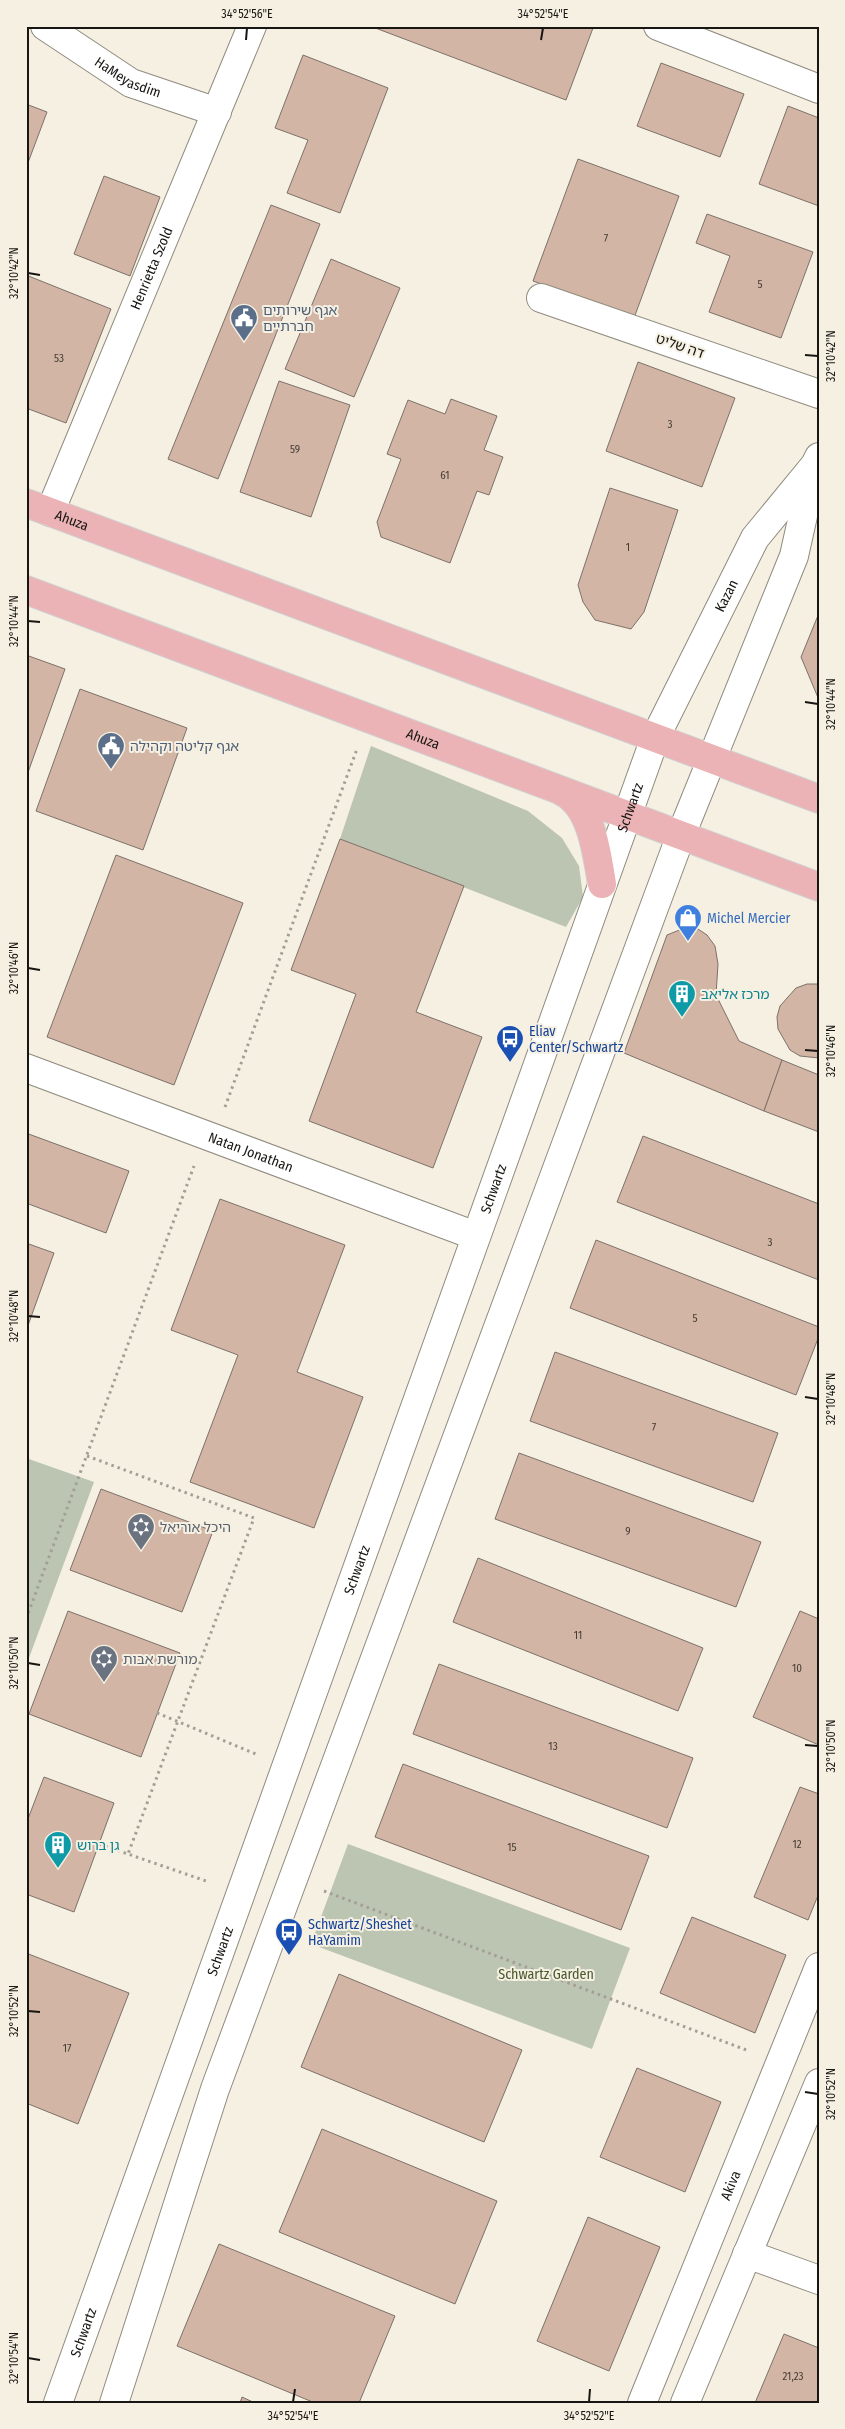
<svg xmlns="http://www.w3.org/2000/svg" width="845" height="2429" viewBox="0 0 845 2429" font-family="'Fira Sans Condensed','Noto Sans Hebrew',sans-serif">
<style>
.green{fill:#bcc4b2}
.building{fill:#d2b5a4;stroke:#7d716a}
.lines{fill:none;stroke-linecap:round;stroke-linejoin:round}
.minor-casing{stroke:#908b7f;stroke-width:30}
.major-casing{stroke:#d1d0d0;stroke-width:30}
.path{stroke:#a39f95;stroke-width:3;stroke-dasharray:2.5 4;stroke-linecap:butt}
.minor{stroke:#fff;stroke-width:28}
.major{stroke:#ebb3b5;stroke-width:28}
.ticks{fill:none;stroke:#181612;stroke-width:2}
.labels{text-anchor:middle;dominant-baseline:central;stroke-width:4;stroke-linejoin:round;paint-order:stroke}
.number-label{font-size:11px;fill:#463e36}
.street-label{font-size:14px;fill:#181612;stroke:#f5f0e2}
.service-label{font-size:14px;fill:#4e5e75;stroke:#f5f0e2;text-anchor:start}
.shop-label{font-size:14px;fill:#366cbe;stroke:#f5f0e2;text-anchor:start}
.culture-label{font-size:14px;fill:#0d838f;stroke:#f5f0e2;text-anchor:start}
.transit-label{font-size:14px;fill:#164399;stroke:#f5f0e2;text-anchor:start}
.worship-label{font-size:14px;fill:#5b616d;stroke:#f5f0e2;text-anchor:start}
.park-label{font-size:14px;fill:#48592d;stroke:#f5f0e2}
.neatline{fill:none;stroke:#181612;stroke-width:2}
.ticks-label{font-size:12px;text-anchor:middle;fill:#181612}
</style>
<rect width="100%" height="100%" fill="#f5f0e2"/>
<g class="green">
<polygon points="371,746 528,811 562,838 579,866 583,897 566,927 340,839"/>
<polygon points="26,1458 94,1482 26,1666"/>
<polygon points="348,1844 630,1948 592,2049 311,1944"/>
</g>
<g class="building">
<polygon points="370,26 587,26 593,28 566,100"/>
<polygon points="303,55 388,88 340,213 287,193 308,140 275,128"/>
<polygon points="661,63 744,94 720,157 637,126"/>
<polygon points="26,104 47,112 26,168"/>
<polygon points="788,106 819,118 819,206 759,184"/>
<polygon points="578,159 679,196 634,318 533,281"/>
<polygon points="104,176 160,197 130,276 74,254"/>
<polygon points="271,205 320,224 218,479 168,459"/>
<polygon points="707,214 813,252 781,338 709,312 730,256 696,243"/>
<polygon points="331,259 400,288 354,397 285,369"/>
<polygon points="26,275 111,309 66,423 26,408"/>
<polygon points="638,362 735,398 702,487 606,451"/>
<polygon points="279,381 350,405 311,517 240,492"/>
<polygon points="451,399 497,416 484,450 503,457 489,495 477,491 450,563 381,537 377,522 401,459 387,454 408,400 445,414"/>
<polygon points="610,488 678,510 644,612 631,629 595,620 583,602 578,585"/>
<polygon points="819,613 819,700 801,657"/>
<polygon points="26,655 65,669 26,778"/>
<polygon points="80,689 187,728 143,850 36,811"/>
<polygon points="340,839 464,886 416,1012 482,1037 433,1168 309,1121 356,994 291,970"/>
<polygon points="116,855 243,903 174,1085 47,1037"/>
<polygon points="695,927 707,935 715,946 718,964 716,995 739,1041 782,1060 764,1111 624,1053 667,935 682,929"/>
<polygon points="807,984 819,984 819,1058 800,1056 790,1050 778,1029 777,1017 780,1006 796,988"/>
<polygon points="782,1060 819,1075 819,1132 764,1111"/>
<polygon points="26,1133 129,1171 106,1233 26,1203"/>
<polygon points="643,1136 819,1204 819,1280 617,1202"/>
<polygon points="220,1199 345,1245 297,1372 363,1397 314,1528 190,1482 238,1355 171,1330"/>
<polygon points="596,1240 819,1327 819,1336 796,1395 570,1308"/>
<polygon points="26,1243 54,1253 26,1331"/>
<polygon points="555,1352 778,1433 753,1502 530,1421"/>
<polygon points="519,1453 761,1542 736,1607 495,1519"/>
<polygon points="101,1489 213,1531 182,1612 70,1570"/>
<polygon points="478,1558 703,1648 678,1711 453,1622"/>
<polygon points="68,1611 180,1653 141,1757 29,1714"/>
<polygon points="800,1611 819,1619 819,1745 753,1717"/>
<polygon points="439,1664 693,1758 667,1828 413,1734"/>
<polygon points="403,1764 649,1856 621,1930 375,1837"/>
<polygon points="44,1777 114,1803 74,1912 26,1894 26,1824"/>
<polygon points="800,1787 819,1794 819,1893 808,1920 754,1897"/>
<polygon points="692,1917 786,1955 755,2033 660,1993"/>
<polygon points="26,1953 129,1993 78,2124 26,2103"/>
<polygon points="339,1974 522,2050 484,2142 301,2067"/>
<polygon points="637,2068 721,2102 685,2192 600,2157"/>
<polygon points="322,2129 497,2201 455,2304 279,2232"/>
<polygon points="588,2217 660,2247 609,2371 537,2341"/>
<polygon points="219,2244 395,2316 359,2403 315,2403 177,2346"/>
<polygon points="784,2334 819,2348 819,2403 755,2403"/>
<polygon points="242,2397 255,2403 240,2403"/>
</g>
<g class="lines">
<defs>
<g id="minor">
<path id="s1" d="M45,26L131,83L217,112"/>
<polyline points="658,26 819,89"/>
<polyline points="541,298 819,394"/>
<path id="s2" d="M50,512L252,26"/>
<path id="s3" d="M26,1068L476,1236"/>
<polyline points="747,2254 819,2280"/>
<path id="s4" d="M58,2403L655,738L755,538L815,465L819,457"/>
<polyline points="114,2403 215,2089 681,835 794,556 813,471"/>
<path id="s5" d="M642,2403L819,1967"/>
<polyline points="685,2403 819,2083"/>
</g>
<g id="major">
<path id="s6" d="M26,503L819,799"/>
<path id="s7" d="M26,590L819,887"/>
<path d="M563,792C592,807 597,854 602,884"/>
</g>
</defs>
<use href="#minor" class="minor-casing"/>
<use href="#major" class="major-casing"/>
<g class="path">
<polyline points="225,1107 357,749"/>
<polyline points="87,1456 254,1518 128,1854"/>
<polyline points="26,1619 194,1166"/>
<polyline points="157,1713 256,1754"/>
<polyline points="99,1844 209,1882"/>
<polyline points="324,1891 749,2051"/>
</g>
<use href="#minor" class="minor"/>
<use href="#major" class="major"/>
</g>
<path class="ticks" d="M246,40L247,28M541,40L543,28M28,273L40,275M805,355L818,356M28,621L40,622M805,702L818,704M28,968L40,970M805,1050L818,1051M28,1316L40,1317M805,1397L818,1399M28,1663L40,1665M805,1745L818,1746M28,2011L40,2012M805,2092L818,2094M28,2358L40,2360M293,2402L295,2389M589,2402L590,2389"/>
<defs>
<symbol id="civic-pin" viewBox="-11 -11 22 30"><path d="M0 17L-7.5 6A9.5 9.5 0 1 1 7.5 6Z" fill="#5c6f8a" stroke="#f5f0e2"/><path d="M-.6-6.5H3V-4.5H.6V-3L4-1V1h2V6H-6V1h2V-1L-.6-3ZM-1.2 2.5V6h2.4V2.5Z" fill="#fff"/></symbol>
<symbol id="shop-pin" viewBox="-11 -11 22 30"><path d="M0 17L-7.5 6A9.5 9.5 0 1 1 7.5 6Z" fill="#3f7fe0" stroke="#f5f0e2"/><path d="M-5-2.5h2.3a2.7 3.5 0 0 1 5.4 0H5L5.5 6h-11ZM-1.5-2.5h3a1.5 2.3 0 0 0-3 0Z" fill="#fff"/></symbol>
<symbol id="building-pin" viewBox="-11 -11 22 30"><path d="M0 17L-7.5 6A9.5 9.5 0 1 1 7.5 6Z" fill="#0f9aa8" stroke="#f5f0e2"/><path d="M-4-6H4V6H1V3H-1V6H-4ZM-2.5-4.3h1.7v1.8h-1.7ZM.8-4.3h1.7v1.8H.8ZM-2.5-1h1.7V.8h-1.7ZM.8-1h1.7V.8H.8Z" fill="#fff"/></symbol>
<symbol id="bus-pin" viewBox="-11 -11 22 30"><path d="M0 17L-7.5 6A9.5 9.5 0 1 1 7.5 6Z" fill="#1a4fb4" stroke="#f5f0e2"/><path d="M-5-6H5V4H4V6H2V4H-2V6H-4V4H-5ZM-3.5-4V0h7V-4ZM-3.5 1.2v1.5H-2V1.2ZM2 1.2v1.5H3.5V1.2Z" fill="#fff"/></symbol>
<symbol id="synagogue-pin" viewBox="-11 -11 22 30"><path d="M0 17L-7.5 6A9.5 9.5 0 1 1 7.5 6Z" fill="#6b7280" stroke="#f5f0e2"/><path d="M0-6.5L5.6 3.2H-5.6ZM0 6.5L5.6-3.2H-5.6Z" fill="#fff"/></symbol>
</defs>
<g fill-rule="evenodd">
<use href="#civic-pin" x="228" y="302" width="32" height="43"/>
<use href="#civic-pin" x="95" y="730" width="32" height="43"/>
<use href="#shop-pin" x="672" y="902" width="32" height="43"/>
<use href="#building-pin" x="666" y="978" width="32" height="43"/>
<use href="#bus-pin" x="494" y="1023" width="32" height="43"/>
<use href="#synagogue-pin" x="125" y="1511" width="32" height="43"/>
<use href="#synagogue-pin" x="88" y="1643" width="32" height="43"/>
<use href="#building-pin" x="42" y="1829" width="32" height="43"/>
<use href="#bus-pin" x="273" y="1916" width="32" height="43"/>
</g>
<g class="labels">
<g class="number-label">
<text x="606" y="238">7</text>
<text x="760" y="284">5</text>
<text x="59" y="358">53</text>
<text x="670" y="424">3</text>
<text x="295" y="449">59</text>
<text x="445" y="475">61</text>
<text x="628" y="547">1</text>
<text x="770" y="1242">3</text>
<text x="695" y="1318">5</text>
<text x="654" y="1427">7</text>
<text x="628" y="1531">9</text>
<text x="578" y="1635">11</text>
<text x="797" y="1668">10</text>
<text x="553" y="1746">13</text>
<text x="797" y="1844">12</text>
<text x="512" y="1847">15</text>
<text x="67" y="2048">17</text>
<text x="793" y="2376">21,23</text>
</g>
<g class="street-label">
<text stroke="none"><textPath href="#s1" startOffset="98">HaMeyasdim</textPath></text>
<text stroke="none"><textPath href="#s2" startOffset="264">Henrietta Szold</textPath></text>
<text transform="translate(680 346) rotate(19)">דה שליט</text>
<text stroke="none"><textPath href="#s6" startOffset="49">Ahuza</textPath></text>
<text stroke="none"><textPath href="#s4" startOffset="1928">Kazan</textPath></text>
<text stroke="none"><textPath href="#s7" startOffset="424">Ahuza</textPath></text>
<text stroke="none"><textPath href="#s4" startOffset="1695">Schwartz</textPath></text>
<text stroke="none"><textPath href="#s3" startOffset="240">Natan Jonathan</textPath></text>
<text stroke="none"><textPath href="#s4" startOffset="1290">Schwartz</textPath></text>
<text stroke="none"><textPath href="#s4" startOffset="885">Schwartz</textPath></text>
<text stroke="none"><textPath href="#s4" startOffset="480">Schwartz</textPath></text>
<text stroke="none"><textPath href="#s5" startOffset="235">Akiva</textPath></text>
<text stroke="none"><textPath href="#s4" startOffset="75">Schwartz</textPath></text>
</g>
<g class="service-label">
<text x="263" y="310">אגף שירותים<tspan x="263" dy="16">חברתיים</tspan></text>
<text x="130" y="746">אגף קליטה וקהילה</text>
</g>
<g class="shop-label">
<text x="707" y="918">Michel Mercier</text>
</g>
<g class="culture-label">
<text x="701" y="994">מרכז אליאב</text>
<text x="77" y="1845">גן ברוש</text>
</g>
<g class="transit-label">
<text x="529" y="1031">Eliav<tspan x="529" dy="16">Center/Schwartz</tspan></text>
<text x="308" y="1924">Schwartz/Sheshet<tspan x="308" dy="16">HaYamim</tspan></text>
</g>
<g class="worship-label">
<text x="160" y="1527">היכל אוריאל</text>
<text x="123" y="1659">מורשת אבות</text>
</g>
<g class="park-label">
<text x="546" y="1974">Schwartz Garden</text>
</g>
</g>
<rect width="845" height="2429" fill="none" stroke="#f5f0e2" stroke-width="55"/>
<rect x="28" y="28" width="790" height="2374" class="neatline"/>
<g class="ticks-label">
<text x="247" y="18">34°52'56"E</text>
<text x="543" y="18">34°52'54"E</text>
<text transform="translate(14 273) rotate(-90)" y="4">32°10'42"N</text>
<text transform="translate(831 356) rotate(-90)" y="4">32°10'42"N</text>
<text transform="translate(14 621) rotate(-90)" y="4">32°10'44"N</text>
<text transform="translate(831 704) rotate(-90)" y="4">32°10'44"N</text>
<text transform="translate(14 968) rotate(-90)" y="4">32°10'46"N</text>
<text transform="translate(831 1051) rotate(-90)" y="4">32°10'46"N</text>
<text transform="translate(14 1316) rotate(-90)" y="4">32°10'48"N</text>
<text transform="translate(831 1399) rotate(-90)" y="4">32°10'48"N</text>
<text transform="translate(14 1663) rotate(-90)" y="4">32°10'50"N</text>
<text transform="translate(831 1746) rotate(-90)" y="4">32°10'50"N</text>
<text transform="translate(14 2011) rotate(-90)" y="4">32°10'52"N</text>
<text transform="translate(831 2094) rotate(-90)" y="4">32°10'52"N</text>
<text transform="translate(14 2358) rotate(-90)" y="4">32°10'54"N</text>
<text x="293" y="2420">34°52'54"E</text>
<text x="589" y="2420">34°52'52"E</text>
</g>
</svg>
